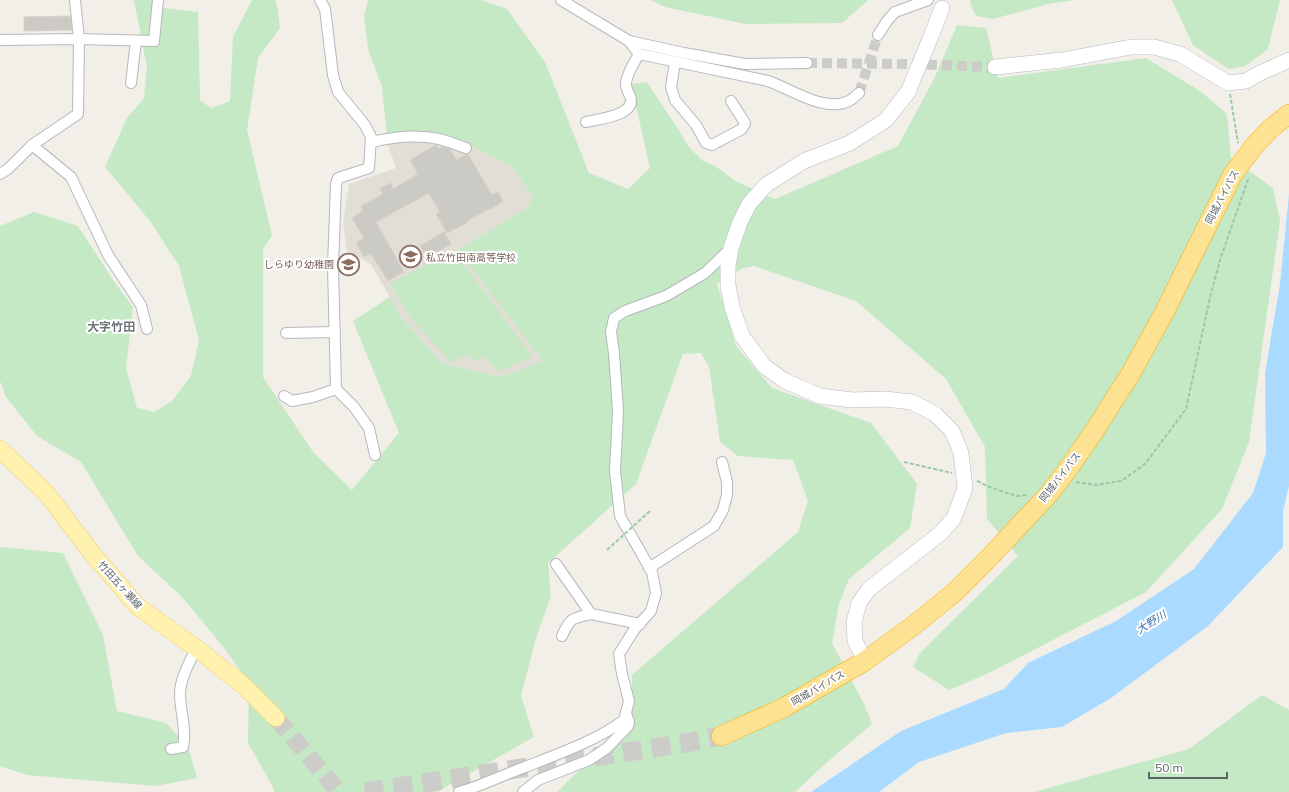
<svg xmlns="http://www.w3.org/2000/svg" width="1289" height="792" viewBox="0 0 1289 792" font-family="Mulish,'Noto Sans JP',sans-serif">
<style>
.education{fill:#e1ded6}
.green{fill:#c5e8c5}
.water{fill:#aadaff}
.building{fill:#cccac5;stroke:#d6d1c6}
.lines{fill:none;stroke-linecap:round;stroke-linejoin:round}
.street-tunnel{stroke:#ccccc8;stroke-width:10;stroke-dasharray:10 5;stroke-linecap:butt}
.primary-tunnel{stroke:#ccccc8;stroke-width:17;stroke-dasharray:17 8;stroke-linecap:butt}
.highway-tunnel{stroke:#ccccc8;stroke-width:19;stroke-dasharray:19 10;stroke-linecap:butt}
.street-casing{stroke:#b5b8bc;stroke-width:12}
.secondary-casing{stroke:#b6babf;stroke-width:16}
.primary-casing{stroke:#f2c960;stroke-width:18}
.highway-casing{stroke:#f9ab00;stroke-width:20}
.path{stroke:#9cc7a9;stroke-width:2;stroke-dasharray:4 2;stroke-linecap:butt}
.street{stroke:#fff;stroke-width:10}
.secondary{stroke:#fff;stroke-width:15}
.primary{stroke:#fff2af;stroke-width:17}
.highway{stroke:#fde293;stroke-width:19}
.path-bridge{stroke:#9cc7a9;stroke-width:2;stroke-dasharray:4 2;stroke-linecap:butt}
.labels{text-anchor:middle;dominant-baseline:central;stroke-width:4;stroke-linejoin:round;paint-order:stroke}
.street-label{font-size:10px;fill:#5f6368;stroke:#fff}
.education-label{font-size:10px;fill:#785e54;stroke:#fff;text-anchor:start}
.water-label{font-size:11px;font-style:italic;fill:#4174aa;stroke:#fff}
.quarter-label{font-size:12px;font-weight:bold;fill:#70757a;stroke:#fff}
</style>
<rect width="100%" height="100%" fill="#f1efe8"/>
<polygon class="education" points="433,140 468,145 510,165 533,196 527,208 458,250 544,361 500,377 442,363 401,317 371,264 347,251 343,223 349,184 396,168 388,145"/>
<g class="green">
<polygon points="134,0 156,0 155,7 198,12 200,100 211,108 230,101 233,37 252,0 276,0 280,28 258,58 247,130 272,235 263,249 263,377 313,452 352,490 399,433 353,321 390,297 401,317 442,363 500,377 543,361 458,250 527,208 533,196 510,165 469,145 433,140 388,145 382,87 368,49 364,16 368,0 481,0 507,9 545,62 589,173 628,189 650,168 631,84 647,82 680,132 688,146 703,161 715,166 737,182 775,199 898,146 935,77 957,25 986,28 998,78 1146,58 1200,91 1227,114 1231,158 1273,188 1280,220 1249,442 1222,509 1146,592 991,672 949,690 913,667 920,653 1018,556 987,519 985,447 946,379 856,301 754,266 743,268 717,284 736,346 772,388 871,423 917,484 910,528 849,579 839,604 832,643 865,706 872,724 825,764 795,792 557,792 577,772 632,729 632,675 798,532 808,501 793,460 738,456 720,442 709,367 701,353 683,354 636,484 548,563 551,596 536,638 521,696 534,737 437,792 274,792 274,789 248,743 249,683 225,649 182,597 138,556 81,462 37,436 6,397 0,381 0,226 34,212 78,226 115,283 133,307 126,368 137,408 154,412 172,401 191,376 199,340 179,266 150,221 105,167 127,118 144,98 147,68"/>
<polygon points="651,0 868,0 842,23 746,24 665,7"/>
<polygon points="971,0 1076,0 1048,4 993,19 976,16 970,3"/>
<polygon points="1172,0 1280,0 1268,49 1245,66 1229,69 1210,57 1193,45"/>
<polygon points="453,250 533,357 499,371 484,357 475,361 466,355 451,362 412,319 390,284"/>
<polygon points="0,547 63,553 103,635 117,711 166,723 188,747 197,778 156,786 27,775 0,766"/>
<polygon points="1262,695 1289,710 1289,792 1034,792 1189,749"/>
</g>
<polygon class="water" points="1289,194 1289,486 1283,511 1283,547 1208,626 1111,698 1062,727 1006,733 919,762 879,792 811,792 901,731 1004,689 1028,663 1116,621 1194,569 1253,493 1266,453 1265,373 1280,284"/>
<g class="building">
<polygon points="70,16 72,30 24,31 24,17"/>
<polygon points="436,145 438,149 442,147 450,149 456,160 468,154 492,195 498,192 503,201 491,209 490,208 467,221 468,222 447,233 436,214 440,212 429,193 376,222 404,272 388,281 371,254 364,257 356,243 364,238 352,218 363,211 361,206 383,194 380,188 391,183 393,189 418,174 410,160"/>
<polygon points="444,232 451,244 427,258 420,246"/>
</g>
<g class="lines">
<g class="street-tunnel">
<polyline points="807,63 909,64 995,67"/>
<polyline points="859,93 878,35"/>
</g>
<polyline class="primary-tunnel" points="276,718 339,792"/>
<polyline class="highway-tunnel" points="365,792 686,743 721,736"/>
<defs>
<g id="street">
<polyline points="320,0 325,9 333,75 338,92 365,125 371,137 369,168 338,178 336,184 333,267 336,389 354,407 369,428 375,455"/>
<polyline points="561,0 629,41 684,53 745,64 807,63"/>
<polyline points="878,35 887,21 895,12 928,0"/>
<polyline points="0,40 79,39 154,41 158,0"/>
<path d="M629,41L639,54L768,81C791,89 825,113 849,101C853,99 856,95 859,93"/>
<polyline points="675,62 671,87 675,100 696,125 706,143 712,145 742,129 745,123 731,101"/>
<polyline points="131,83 136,41"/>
<path d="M586,122C598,119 631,116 631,101C631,95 625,89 626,83C627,73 634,63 639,54"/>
<path d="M371,142C393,137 417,134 439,139C448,141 457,145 466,148"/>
<polyline points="32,145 71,177 108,255 141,305 147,329"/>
<polyline points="0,174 8,169 32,145 78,114 79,39 75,0"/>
<polyline points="286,333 335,332"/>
<polyline points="284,396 292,401 313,397 336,389"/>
<polyline points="556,564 591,614 640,624"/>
<polyline points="649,568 714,526 723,510 727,495 727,482 722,462"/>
<path d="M562,636C570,618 572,618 591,614"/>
<path d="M171,749L183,747C187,729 180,712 180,694C180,678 190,662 196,648"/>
<path d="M459,792C481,786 503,775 525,767C558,754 596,741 624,720L629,701L622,674L619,654L634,630L651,611L656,593L652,572L620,516L615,471L618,412L614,353L611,332L614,318L625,311L666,296L705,273L731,248"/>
<polyline points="523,792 538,780 589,760 607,748 628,726 629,722 626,713"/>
</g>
<g id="secondary">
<polyline points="995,67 1062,60 1131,47 1154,47 1180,54 1228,83 1246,81 1260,73 1289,60"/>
<polyline points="865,661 855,641 854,622 859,603 869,589 941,533 954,518 965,488 961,453 952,431 935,414 912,402 885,399 852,400 820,396 785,381 764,366 742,336 732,307 728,285 728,266 731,248 740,222 749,204 766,185 804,161 850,143 886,120 908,92 932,34 942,8"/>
</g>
<polyline id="primary" points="0,449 47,494 91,552 137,606 196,648 243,685 276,718"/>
<polyline id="highway" points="721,736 783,708 865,661 913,626 955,592 986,561 1049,494 1068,469 1093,433 1131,373 1164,313 1233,174 1255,145 1270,129 1289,114"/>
</defs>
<use href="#street" class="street-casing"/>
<use href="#secondary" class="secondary-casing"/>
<use href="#primary" class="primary-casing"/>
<use href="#highway" class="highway-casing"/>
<g class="path">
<polyline points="1230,94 1238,143"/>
<polyline points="904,462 952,473"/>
<polyline points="977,481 992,488 1017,496 1027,495"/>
<polyline points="1076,482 1096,485 1121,481 1145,464 1186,409 1211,293 1221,257 1249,177"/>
</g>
<use href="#street" class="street"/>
<use href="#secondary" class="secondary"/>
<use href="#primary" class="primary"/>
<use href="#highway" class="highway"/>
<polyline class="path-bridge" points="607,550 650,511"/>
</g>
<defs>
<symbol id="school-ring" viewBox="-11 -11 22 22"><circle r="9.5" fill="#fff" stroke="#8d6e63" stroke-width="1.5"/><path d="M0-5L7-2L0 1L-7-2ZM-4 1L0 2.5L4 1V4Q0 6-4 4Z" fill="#8d6e63"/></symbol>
</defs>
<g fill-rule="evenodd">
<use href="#school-ring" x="398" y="244" width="25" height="25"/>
<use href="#school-ring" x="336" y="252" width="25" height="25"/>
</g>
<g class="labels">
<g class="street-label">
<text transform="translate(1222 197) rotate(-62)">岡城バイパス</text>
<text transform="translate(1060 477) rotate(-52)">岡城バイパス</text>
<text transform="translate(120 585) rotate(48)">竹田五ヶ瀬線</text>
<text transform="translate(818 688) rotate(-30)">岡城バイパス</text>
</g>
<g class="education-label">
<text x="426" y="257">私立竹田南高等学校</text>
<text x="334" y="264" text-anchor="end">しらゆり幼稚園</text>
</g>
<g class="water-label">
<text transform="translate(1151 622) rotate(-32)">大野川</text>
</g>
<g class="quarter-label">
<text x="111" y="326">大字竹田</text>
</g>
</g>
<path d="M1149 772v6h78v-6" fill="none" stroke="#5f6368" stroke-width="2"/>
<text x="1155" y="772" font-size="12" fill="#5f6368" stroke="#ffffff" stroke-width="3" paint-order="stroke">50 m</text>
</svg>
